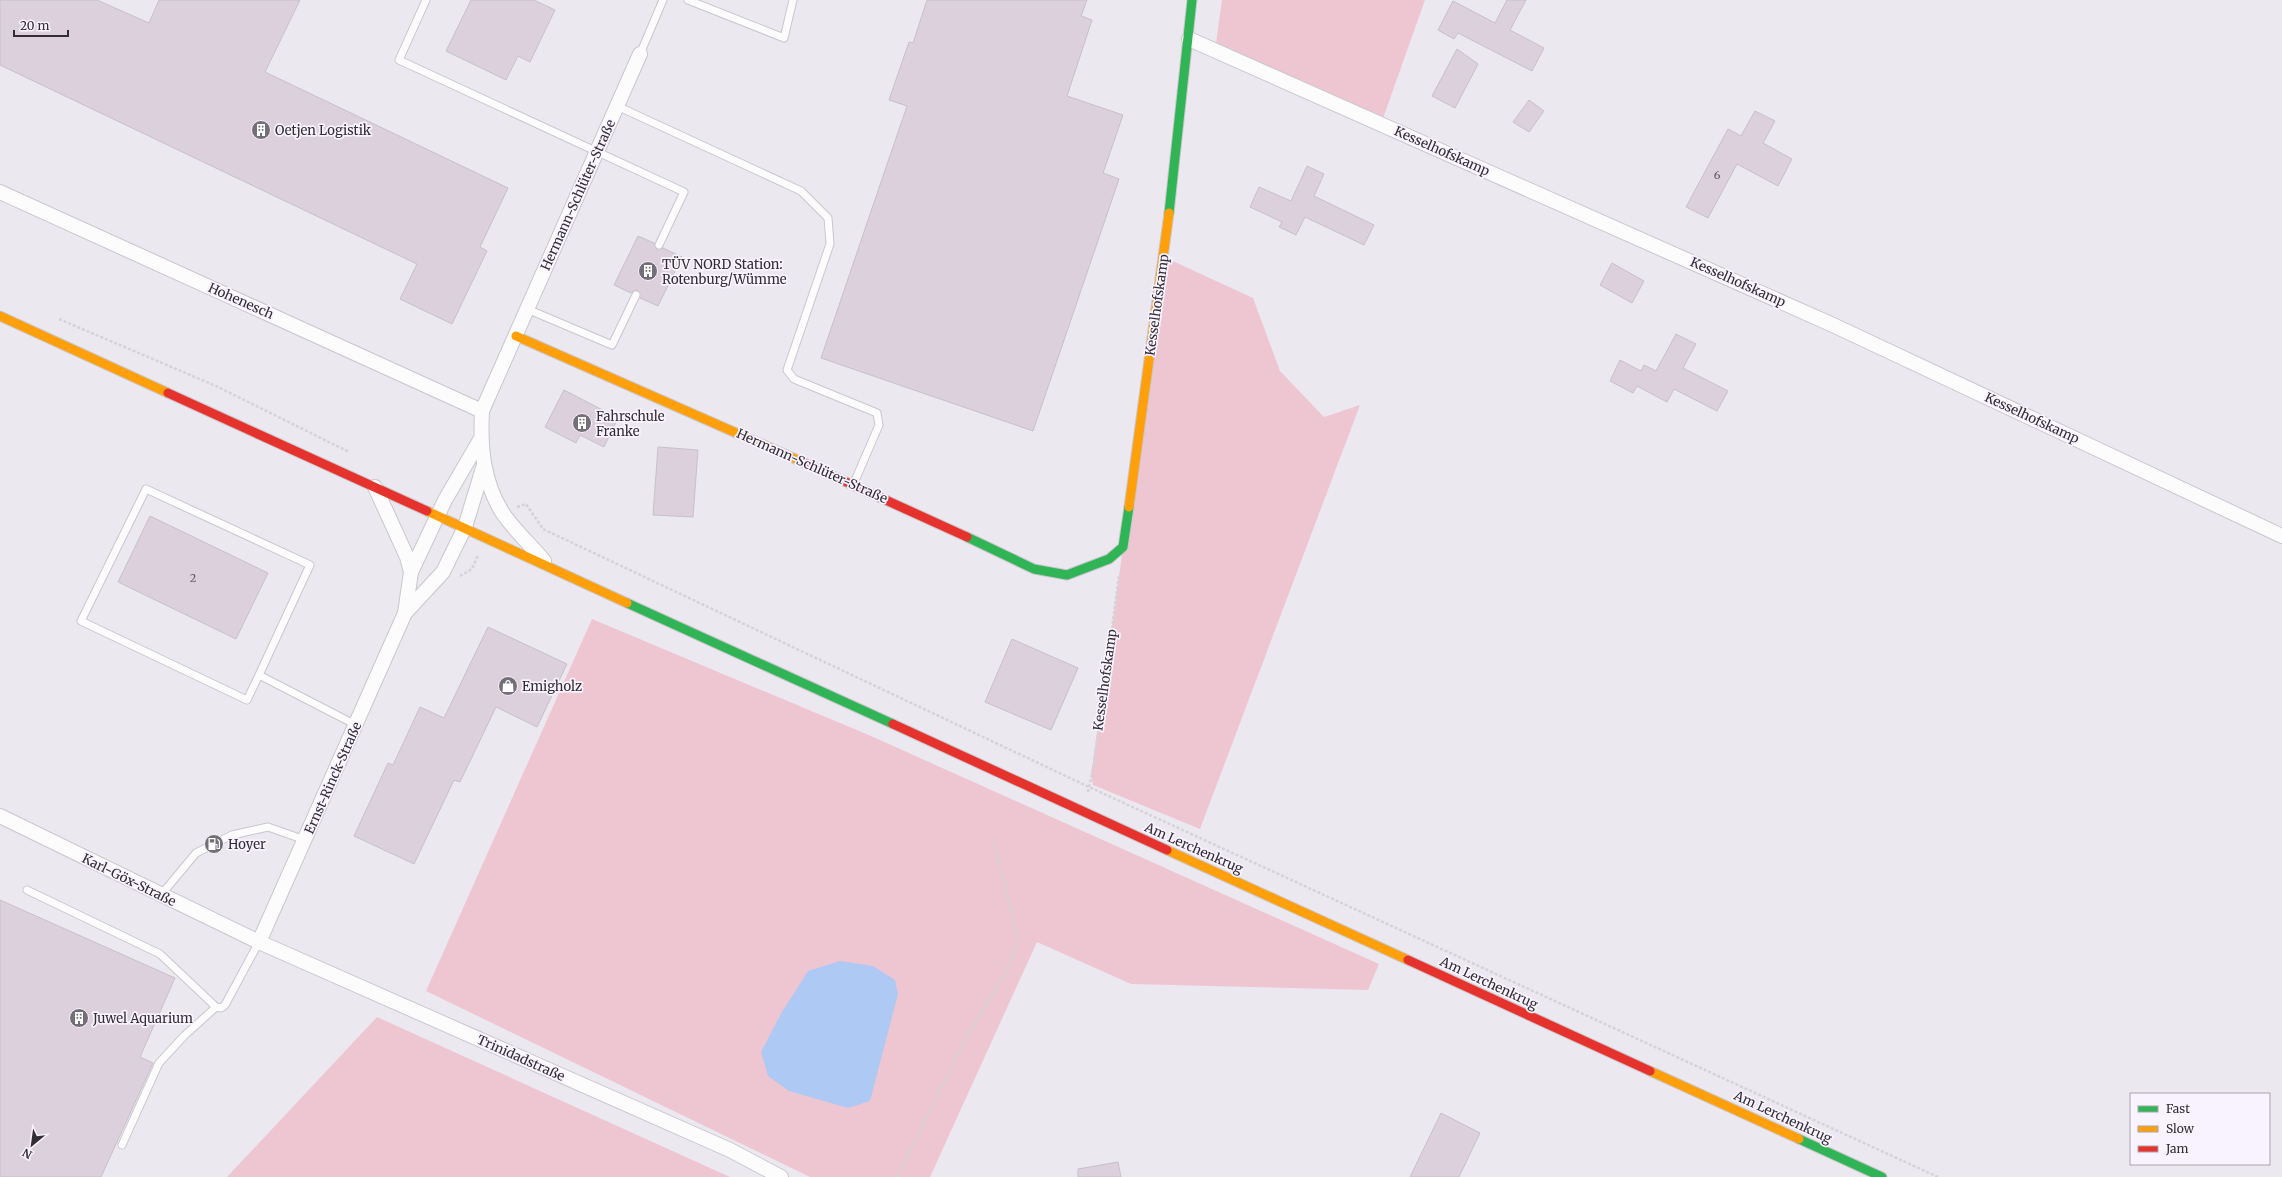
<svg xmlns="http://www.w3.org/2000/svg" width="2282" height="1177" viewBox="0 0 2282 1177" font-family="Merriweather,serif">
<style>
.green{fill:#eec6d2}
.water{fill:#aec9f3}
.building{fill:#dcd0dc;stroke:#c6c1c7}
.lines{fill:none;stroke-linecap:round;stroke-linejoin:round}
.lane-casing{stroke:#cac6cd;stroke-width:9}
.street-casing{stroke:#cac6cd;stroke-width:16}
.fast-casing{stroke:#cac6cd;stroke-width:11}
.slow-casing{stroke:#cac6cd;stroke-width:11}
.jam-casing{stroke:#cac6cd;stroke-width:11}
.path{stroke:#d4d3d6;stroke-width:2.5;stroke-dasharray:3 2;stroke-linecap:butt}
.lane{stroke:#fcfcfd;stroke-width:7}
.street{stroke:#fcfcfd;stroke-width:14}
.fast{stroke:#30b455;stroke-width:9}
.slow{stroke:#ff9f0a;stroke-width:9}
.jam{stroke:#e5322d;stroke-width:9}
.labels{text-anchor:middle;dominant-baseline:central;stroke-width:3.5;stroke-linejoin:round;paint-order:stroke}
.number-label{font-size:11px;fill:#5d575f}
.poi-label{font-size:13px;fill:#312e34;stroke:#f9f2ff;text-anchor:start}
.street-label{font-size:13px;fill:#312e34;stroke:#f9f2ff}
</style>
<rect width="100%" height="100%" fill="#ece8f0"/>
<g class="green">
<polygon points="1222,0 1425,0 1381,124 1215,50"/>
<polygon points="1164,257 1253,298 1280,371 1324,417 1360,405 1200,829 1093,785 1091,775"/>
<polygon points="592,619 871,736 1379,964 1368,990 1131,984 1037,942 930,1177 810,1177 426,991"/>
<polygon points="377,1017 730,1177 227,1177"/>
</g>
<polygon class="water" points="840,961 873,966 895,980 898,994 870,1101 848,1108 789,1091 768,1076 761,1052 782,1012 808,971"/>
<g class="building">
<polygon points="0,0 97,0 149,23 159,0 300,0 265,72 508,188 480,247 487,251 452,324 400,299 417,264 0,65"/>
<polygon points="471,0 534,0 555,10 530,62 518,56 506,80 446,51"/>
<polygon points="927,0 1087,0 1081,16 1092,20 1067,96 1123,115 1103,173 1119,179 1033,431 821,358 907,106 889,100 909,42 913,43"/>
<polygon points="1507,0 1526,0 1510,30 1544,48 1532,71 1458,33 1454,39 1438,30 1453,1 1495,23"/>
<polygon points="1457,49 1478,64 1455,108 1432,96"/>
<polygon points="1529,100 1544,111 1529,132 1513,122"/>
<polygon points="1755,111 1775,121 1763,143 1792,159 1778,186 1737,164 1708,218 1686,207 1728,129 1741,136"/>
<polygon points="1307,166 1324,174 1314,196 1374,225 1364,245 1305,217 1296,235 1279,227 1282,222 1250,207 1259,187 1291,201"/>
<polygon points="638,236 654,243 657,249 663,248 682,257 658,306 640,298 638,291 635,290 631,293 614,285"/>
<polygon points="1612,263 1644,281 1632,303 1600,285"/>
<polygon points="1676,334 1696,344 1683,368 1728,391 1717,411 1674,389 1667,402 1637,386 1633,393 1610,381 1620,360 1641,371 1644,365 1656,371"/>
<polygon points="564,390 618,418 604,447 580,435 576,443 545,427"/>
<polygon points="658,447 698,450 693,517 653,515"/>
<polygon points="150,516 268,573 236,639 118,582"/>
<polygon points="488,627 567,664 537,727 496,707 460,782 454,780 414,864 354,836 388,763 393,765 420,707 444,718"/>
<polygon points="1012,639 1078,668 1051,730 985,702"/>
<polygon points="0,900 175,978 140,1057 153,1063 101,1177 0,1177"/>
<polygon points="1441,1113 1480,1133 1459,1177 1410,1177"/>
<polygon points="1118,1162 1121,1177 1078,1177 1078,1169"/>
</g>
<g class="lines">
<defs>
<g id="lane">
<polyline points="426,0 399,60 684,192 659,245"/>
<polyline points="688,0 784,38 793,0"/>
<polyline points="640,54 663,0"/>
<polyline points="617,106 801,191 828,218 830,244 787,370 794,379 877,413 879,425 854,483"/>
<polyline points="527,309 612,345 636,295"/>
<polyline points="259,675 247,700 81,621 146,489 310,565 259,675 356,725"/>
<polyline points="27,890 160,954 216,1007 221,1008 225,1005 259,942"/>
<polyline points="161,895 196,853 232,835 268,827 305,840"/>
<polyline points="122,1145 159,1063 184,1036 216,1007"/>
</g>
<g id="street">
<polyline points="1189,39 1833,325 2282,536"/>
<polyline points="0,192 482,411"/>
<polyline points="375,487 407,557 411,572"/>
<path d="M544,561C531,545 513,529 502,512C483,481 480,447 482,411L640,54"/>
<polyline points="405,613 443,572 465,527 483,468"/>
<polyline points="0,816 259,942 730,1150 781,1177"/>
<polyline points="259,942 405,613 411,572 445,500 480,440"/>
</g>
<g id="fast">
<polyline points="1169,213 1192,0"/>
<polyline points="967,537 1034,569 1067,575 1109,559 1123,547 1129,507"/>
<polyline points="627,603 893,724"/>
<polyline points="1799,1139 1882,1177"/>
</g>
<g id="slow">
<polyline points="0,316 168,393"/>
<polyline points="516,336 800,461"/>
<polyline points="1129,507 1169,213"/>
<polyline points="427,511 627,603"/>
<polyline points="1167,850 1408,960"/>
<polyline points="1650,1071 1799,1139"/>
</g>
<g id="jam">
<polyline points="168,393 427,511"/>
<polyline points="800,461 967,537"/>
<polyline points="893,724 1167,850"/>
<polyline points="1408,960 1650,1071"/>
</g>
</defs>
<use href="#lane" class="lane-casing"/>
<use href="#street" class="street-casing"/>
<use href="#fast" class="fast-casing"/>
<use href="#slow" class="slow-casing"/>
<use href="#jam" class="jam-casing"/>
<g class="path">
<polyline points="59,319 216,386 349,452"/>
<polyline points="517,507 526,504 543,529 1089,787 1938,1177"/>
<polyline points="460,576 472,569 478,555"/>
<polyline points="1088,792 1094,764 1119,575"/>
<polyline points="897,1177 967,1036 1007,970 1018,939 994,840"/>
</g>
<use href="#lane" class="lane"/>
<use href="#street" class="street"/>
<use href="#fast" class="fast"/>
<use href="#slow" class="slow"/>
<use href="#jam" class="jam"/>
</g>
<defs>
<symbol id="building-disc" viewBox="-11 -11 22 22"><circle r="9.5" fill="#726f76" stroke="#f9f2ff"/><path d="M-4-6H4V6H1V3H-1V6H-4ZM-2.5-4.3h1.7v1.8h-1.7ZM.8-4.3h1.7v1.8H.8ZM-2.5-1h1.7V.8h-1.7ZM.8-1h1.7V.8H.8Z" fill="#fff"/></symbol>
<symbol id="shop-disc" viewBox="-11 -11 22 22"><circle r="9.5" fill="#726f76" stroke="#f9f2ff"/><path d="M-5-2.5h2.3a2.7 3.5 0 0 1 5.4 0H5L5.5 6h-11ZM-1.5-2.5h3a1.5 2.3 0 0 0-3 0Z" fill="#fff"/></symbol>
<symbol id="fuel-disc" viewBox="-11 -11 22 22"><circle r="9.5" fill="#726f76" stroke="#f9f2ff"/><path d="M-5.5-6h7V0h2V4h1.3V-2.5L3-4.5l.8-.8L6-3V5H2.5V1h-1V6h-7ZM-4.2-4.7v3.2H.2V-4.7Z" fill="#fff"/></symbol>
</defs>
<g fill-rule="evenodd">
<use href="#building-disc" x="250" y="119" width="22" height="22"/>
<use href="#building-disc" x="637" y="260" width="22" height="22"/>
<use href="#building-disc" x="571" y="412" width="22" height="22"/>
<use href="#shop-disc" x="497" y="675" width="22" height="22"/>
<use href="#fuel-disc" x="203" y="833" width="22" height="22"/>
<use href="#building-disc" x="68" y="1007" width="22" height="22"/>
</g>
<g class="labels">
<g class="number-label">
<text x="1717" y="175">6</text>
<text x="193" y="578">2</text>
</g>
<g class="poi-label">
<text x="275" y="130">Oetjen Logistik</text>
<text x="662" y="264">TÜV NORD Station:<tspan x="662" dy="15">Rotenburg/Wümme</tspan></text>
<text x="596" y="416">Fahrschule<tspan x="596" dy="15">Franke</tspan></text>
<text x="522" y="686">Emigholz</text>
<text x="228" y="844">Hoyer</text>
<text x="93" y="1018">Juwel Aquarium</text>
</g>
<g class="street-label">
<text transform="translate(1442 151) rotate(24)">Kesselhofskamp</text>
<text transform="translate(578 195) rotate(-66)">Hermann-Schlüter-Straße</text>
<text transform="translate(1738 282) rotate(24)">Kesselhofskamp</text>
<text transform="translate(241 301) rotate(24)">Hohenesch</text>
<text transform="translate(1157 305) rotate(-82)">Kesselhofskamp</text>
<text transform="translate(2032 418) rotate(25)">Kesselhofskamp</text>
<text transform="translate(812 466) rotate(24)">Hermann-Schlüter-Straße</text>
<text transform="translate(1105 680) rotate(-82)">Kesselhofskamp</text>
<text transform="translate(333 778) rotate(-66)">Ernst-Rinck-Straße</text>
<text transform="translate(1194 848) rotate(24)">Am Lerchenkrug</text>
<text transform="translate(129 880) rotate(26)">Karl-Göx-Straße</text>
<text transform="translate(1489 983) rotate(25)">Am Lerchenkrug</text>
<text transform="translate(521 1058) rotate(24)">Trinidadstraße</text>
<text transform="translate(1783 1117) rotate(25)">Am Lerchenkrug</text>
</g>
</g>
<rect x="2130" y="1093" width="140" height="72" fill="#f9f2ff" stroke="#a9a4ae"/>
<rect x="2138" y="1106" width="20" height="6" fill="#30b455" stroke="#a9a4ae"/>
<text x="2166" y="1113" font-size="12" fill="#312e34">Fast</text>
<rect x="2138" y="1126" width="20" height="6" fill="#ff9f0a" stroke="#a9a4ae"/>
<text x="2166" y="1133" font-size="12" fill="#312e34">Slow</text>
<rect x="2138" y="1146" width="20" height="6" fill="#e5322d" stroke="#a9a4ae"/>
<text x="2166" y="1153" font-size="12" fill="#312e34">Jam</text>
<g transform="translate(32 1145) rotate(209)" stroke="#f9f2ff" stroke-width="3" paint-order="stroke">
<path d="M0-3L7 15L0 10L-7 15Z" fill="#312e34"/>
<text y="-6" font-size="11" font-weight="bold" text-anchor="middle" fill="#312e34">N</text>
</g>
<path d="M14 30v6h54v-6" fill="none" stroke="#312e34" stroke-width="2"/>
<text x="20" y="30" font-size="12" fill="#312e34" stroke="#f9f2ff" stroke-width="3" paint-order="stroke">20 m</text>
</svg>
